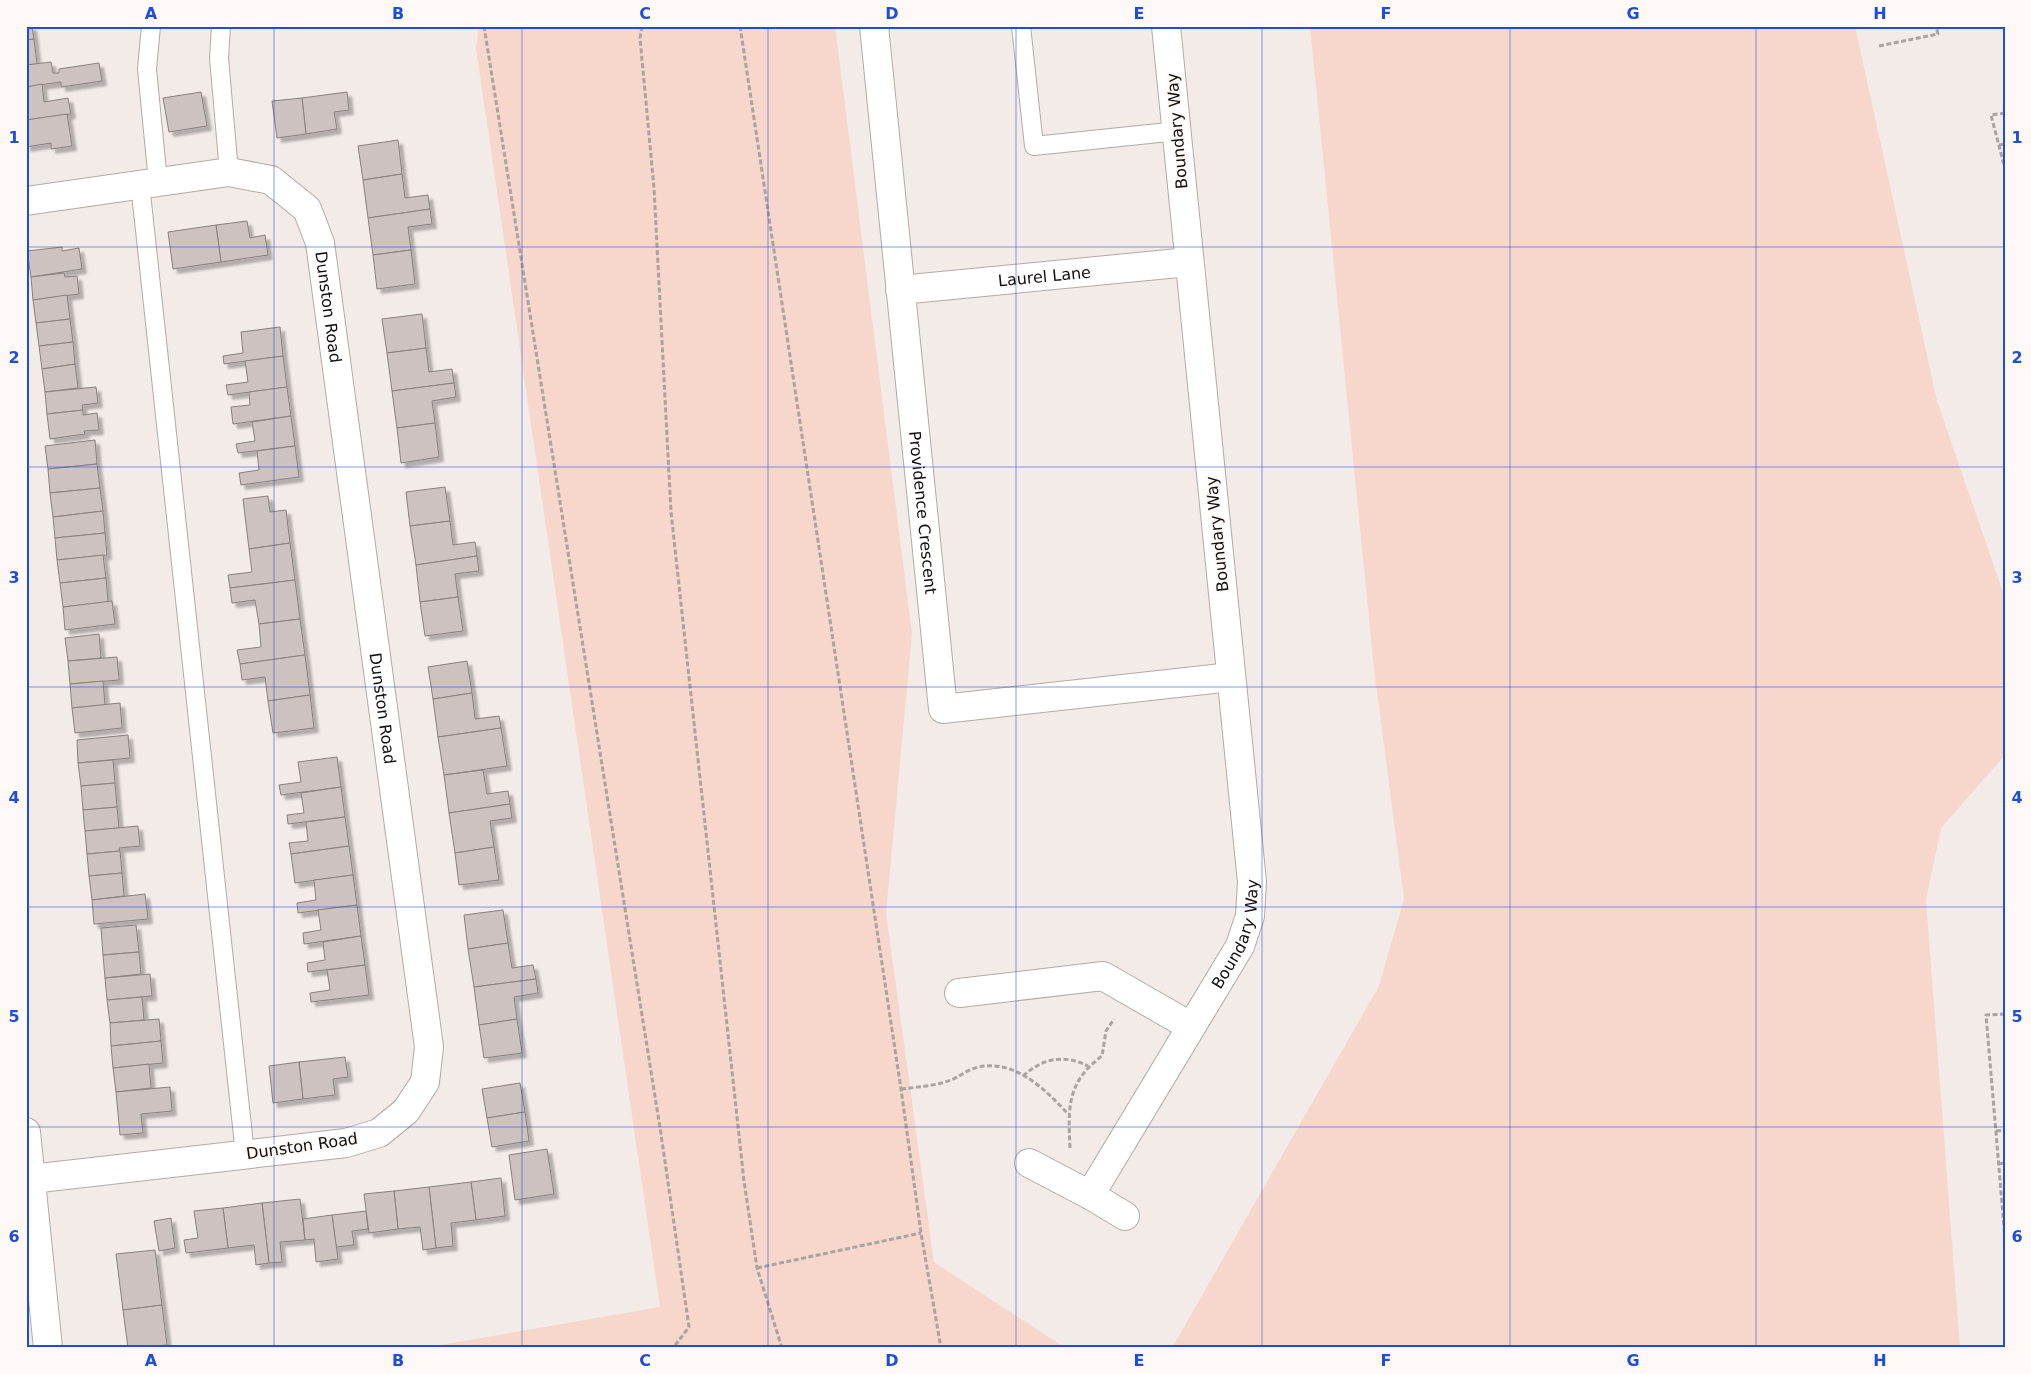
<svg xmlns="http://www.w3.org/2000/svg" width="2031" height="1374" viewBox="0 0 2031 1374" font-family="'DejaVu Sans',sans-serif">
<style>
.green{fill:#f7d6cb}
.building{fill:#ccc3c1;stroke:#87807d;filter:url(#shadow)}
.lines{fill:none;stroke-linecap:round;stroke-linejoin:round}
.lane-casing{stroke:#b2aaa7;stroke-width:20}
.street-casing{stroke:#b2aaa7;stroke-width:30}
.path{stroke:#a9a3a1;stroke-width:3;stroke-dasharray:5 2.5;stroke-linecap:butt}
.lane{stroke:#fff;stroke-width:18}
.street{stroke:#fff;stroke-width:28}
.grid{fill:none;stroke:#1d4ed8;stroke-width:1;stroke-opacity:0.55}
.labels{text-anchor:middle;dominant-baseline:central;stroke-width:4;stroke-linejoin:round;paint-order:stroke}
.street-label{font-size:16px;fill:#110e0d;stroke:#fef9f7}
.neatline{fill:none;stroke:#1d4ed8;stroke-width:2}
.grid-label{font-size:16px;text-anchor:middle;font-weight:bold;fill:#1d4ed8}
</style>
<defs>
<filter id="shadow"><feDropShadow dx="4.5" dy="4.5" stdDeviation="1" flood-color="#0004"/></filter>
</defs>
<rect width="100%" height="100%" fill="#f3ebe8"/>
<g class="green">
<polygon points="479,26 835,26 912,634 886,913 934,1262 1065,1348 423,1348 660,1307 476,48"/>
<polygon points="1310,26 1855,26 1937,401 2005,598 2005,755 1941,828 1926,900 1960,1348 1172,1348 1379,986 1404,899 1374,669"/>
</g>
<g class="building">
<polygon points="26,26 32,26 34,39 26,40"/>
<polygon points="34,39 37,64 26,65 26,40"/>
<polygon points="51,62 53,73 59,73 59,69 99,63 102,81 61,87 61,82 26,87 26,65"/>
<polygon points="42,84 44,102 68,98 71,114 26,120 26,87"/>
<polygon points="201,92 207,126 169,132 163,98"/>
<polygon points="347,92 349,110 334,112 337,129 306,134 302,98"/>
<polygon points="302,98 306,134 277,138 272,101"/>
<polygon points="67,114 72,146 51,149 51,143 26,147 26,120"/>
<polygon points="398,140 402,174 363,180 358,146"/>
<polygon points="402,174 405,198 428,195 430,209 368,218 363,180"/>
<polygon points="430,209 432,224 408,227 411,250 373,255 368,218"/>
<polygon points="247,221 250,238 265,235 268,255 221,262 216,225"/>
<polygon points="216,225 221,262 173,269 168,232"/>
<polygon points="62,247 62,251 79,248 82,269 31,277 27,251"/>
<polygon points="411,250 415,284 377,289 373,255"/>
<polygon points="64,273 65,277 77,276 79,294 33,300 31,277"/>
<polygon points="67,295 70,319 36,323 33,300"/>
<polygon points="422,314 426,348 387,353 382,319"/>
<polygon points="70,319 73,342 39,346 36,323"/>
<polygon points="280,327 283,356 224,364 223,356 243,353 241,332"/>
<polygon points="73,342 75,364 42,369 39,346"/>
<polygon points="426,348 429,372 452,369 454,383 392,391 387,353"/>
<polygon points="283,356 287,387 228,395 226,385 248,382 245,361"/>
<polygon points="75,364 78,388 45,392 42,369"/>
<polygon points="454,383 456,397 432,401 435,423 397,428 392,391"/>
<polygon points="96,387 98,403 82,405 83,410 47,414 45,392"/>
<polygon points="287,387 291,416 233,424 231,407 250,405 249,392"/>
<polygon points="83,410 83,415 97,413 99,430 84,431 85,434 50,439 47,414"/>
<polygon points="291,416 295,446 238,453 236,444 255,441 252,422"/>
<polygon points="435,423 439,457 401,463 397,428"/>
<polygon points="95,440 97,464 48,469 45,446"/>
<polygon points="295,446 299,477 241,485 239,473 259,470 257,451"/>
<polygon points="97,464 100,488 50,493 48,469"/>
<polygon points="445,487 450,521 410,526 406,492"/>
<polygon points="100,488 103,511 53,517 50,493"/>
<polygon points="268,496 270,512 286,510 290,543 249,549 243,499"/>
<polygon points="103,511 105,533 55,538 53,517"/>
<polygon points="450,521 453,545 475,542 477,556 416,565 410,526"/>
<polygon points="105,533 107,555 57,560 55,538"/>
<polygon points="290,543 295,580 230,588 228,575 252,572 249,549"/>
<polygon points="103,555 106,578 60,583 57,560"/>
<polygon points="477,556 479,571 455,574 458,597 420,602 416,565"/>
<polygon points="106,578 108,602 63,607 60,583"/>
<polygon points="295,580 300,619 259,624 255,600 232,603 230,588"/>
<polygon points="458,597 463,631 425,636 420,602"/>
<polygon points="112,601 115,624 65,630 63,607"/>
<polygon points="300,619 305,655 240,664 237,650 261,647 259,624"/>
<polygon points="99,634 101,658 68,661 65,638"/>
<polygon points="305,655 310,695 268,701 265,677 242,680 240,664"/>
<polygon points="117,657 119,680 70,684 68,661"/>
<polygon points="467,661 472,693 433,699 428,667"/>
<polygon points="103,681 105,705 72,708 70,684"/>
<polygon points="472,693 475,719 499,716 501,728 438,737 433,699"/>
<polygon points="310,695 314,728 273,733 268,701"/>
<polygon points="120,703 122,728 75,733 72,708"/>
<polygon points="501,728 507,766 444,775 438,737"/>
<polygon points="128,735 130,758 78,763 77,740"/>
<polygon points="337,757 341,787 281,795 279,785 301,782 298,762"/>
<polygon points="113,760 115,783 81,786 78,763"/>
<polygon points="483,770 487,794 508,791 510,804 449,813 444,775"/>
<polygon points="115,783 117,807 83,810 81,786"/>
<polygon points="341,787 345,817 288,824 287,815 304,813 301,793"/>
<polygon points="510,804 512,818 490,821 494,847 455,853 449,813"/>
<polygon points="117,807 119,828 85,831 83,810"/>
<polygon points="345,817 349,846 291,854 289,843 308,841 306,822"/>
<polygon points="138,826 140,846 119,848 120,851 87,854 85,831"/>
<polygon points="349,846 353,875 295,883 291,854"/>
<polygon points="494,847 499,880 459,885 455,853"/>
<polygon points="120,851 122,873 89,876 87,854"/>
<polygon points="122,873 124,896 92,900 89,876"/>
<polygon points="353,875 357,905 298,913 297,903 316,900 314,880"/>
<polygon points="145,894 148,919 94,924 92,900"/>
<polygon points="357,905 361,936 304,944 303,933 321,930 318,910"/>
<polygon points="503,910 508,943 468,949 464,915"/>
<polygon points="136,925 139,952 103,955 101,928"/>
<polygon points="361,936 365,965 308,972 307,963 325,960 323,942"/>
<polygon points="508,943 512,968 533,965 536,979 474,987 468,949"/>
<polygon points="139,952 141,974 105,978 103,955"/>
<polygon points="365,965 369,995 311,1002 310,993 330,990 327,970"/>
<polygon points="150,974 152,996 107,1000 105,978"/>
<polygon points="536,979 538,993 514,997 517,1019 479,1025 474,987"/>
<polygon points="142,997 144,1020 110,1023 107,1000"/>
<polygon points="159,1019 161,1041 111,1046 110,1023"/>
<polygon points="517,1019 522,1053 484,1058 479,1025"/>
<polygon points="161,1041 163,1063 113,1068 111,1046"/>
<polygon points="345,1057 348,1077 333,1079 335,1095 303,1099 299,1062"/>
<polygon points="299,1062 303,1099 273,1103 269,1066"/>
<polygon points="149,1064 151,1088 116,1092 113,1068"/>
<polygon points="520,1083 525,1112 487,1118 482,1089"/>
<polygon points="170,1087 172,1111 141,1114 143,1133 120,1135 116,1092"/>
<polygon points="525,1112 529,1141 492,1147 487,1118"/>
<polygon points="547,1149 554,1194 515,1200 509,1155"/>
<polygon points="501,1178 505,1216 476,1220 471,1182"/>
<polygon points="471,1182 476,1220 451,1223 453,1246 436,1248 429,1187"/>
<polygon points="429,1187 436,1248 423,1250 420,1227 398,1229 394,1191"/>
<polygon points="394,1191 398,1229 369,1233 364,1194"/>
<polygon points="300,1199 305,1240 280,1242 282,1262 269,1263 262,1203"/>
<polygon points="262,1203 269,1263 256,1265 254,1245 228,1248 223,1208"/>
<polygon points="223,1208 228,1248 186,1253 184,1240 198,1238 194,1211"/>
<polygon points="366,1211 368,1229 352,1231 354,1245 336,1247 332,1215"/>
<polygon points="332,1215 338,1259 316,1262 314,1239 305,1240 303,1219"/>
<polygon points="171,1218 175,1248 159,1251 154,1221"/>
<polygon points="155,1250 162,1305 123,1310 116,1254"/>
<polygon points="162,1305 167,1345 128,1348 123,1310"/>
</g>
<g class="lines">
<defs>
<g id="lane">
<polyline points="151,26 147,69 158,182"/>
<polyline points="221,26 219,58 229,172"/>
<polyline points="1021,26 1034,146 1178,131"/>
<polyline points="140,184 245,1154"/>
</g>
<g id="street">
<path id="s1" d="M874,26L943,709L1231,677"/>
<path id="s2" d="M26,201L229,172L271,180L307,209L320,243L429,1047L425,1082L406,1111L379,1133L346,1143L31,1179"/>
<path id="s3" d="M900,290L1189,262"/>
<polyline points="959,993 1103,976 1190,1026"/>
<polyline points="26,1132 48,1348"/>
<polyline points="1029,1163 1090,1195 1125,1216"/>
<path id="s4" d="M1090,1195L1240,946L1250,916L1252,882L1166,26"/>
</g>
</defs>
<use href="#lane" class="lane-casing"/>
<use href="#street" class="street-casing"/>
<g class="path">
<polyline points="484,26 661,1134 689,1327 673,1348"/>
<polyline points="642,26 640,38 654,188 671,512 744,1181 757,1268 782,1348"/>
<polyline points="740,26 901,1089 921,1233 941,1348"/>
<polyline points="1879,46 1938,34 1936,26"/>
<polyline points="2005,113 1991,115 2005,169"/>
<polyline points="1999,145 2005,144"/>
<polyline points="2005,1014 1986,1015 2005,1239"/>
<path d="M1023,1076C1043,1058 1064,1054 1088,1066"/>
<path d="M901,1089C918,1087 935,1086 951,1080C959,1077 967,1070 975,1068C1013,1057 1045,1089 1068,1114"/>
<polyline points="1996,1131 2005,1130"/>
<path d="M1070,1148C1068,1107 1067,1082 1102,1056L1106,1031L1114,1019"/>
<polyline points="1998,1164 2005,1163"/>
<polyline points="757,1268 921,1233"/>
</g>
<use href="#lane" class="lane"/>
<use href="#street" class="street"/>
</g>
<path class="grid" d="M274,26V1348M522,26V1348M768,26V1348M1016,26V1348M1262,26V1348M1510,26V1348M1756,26V1348M26,247H2005M26,467H2005M26,687H2005M26,907H2005M26,1127H2005"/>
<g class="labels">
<g class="street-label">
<text transform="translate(1177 131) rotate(-95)">Boundary Way</text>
<text stroke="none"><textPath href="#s3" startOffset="145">Laurel Lane</textPath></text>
<text stroke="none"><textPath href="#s2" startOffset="395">Dunston Road</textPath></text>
<text stroke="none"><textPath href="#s1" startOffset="489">Providence Crescent</textPath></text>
<text transform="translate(1217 534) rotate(-96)">Boundary Way</text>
<text stroke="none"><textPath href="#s2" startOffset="800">Dunston Road</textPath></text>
<text stroke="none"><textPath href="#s4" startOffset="301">Boundary Way</textPath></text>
<text transform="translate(302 1146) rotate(-8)">Dunston Road</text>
</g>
</g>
<rect width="2031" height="1374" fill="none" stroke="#fef9f7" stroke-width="55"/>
<rect x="28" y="28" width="1976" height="1318" class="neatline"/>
<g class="grid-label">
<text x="151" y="19">A</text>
<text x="398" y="19">B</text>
<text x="645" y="19">C</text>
<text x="892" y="19">D</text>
<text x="1139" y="19">E</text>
<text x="1386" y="19">F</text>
<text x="1633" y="19">G</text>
<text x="1880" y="19">H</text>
<text x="14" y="143">1</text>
<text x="2017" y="143">1</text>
<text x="14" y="363">2</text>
<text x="2017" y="363">2</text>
<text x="14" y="583">3</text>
<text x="2017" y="583">3</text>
<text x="14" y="803">4</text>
<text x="2017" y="803">4</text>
<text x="14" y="1022">5</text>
<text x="2017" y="1022">5</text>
<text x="14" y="1242">6</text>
<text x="2017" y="1242">6</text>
<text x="151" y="1366">A</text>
<text x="398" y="1366">B</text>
<text x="645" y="1366">C</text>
<text x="892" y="1366">D</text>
<text x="1139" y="1366">E</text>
<text x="1386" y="1366">F</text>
<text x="1633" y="1366">G</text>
<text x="1880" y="1366">H</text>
</g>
</svg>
